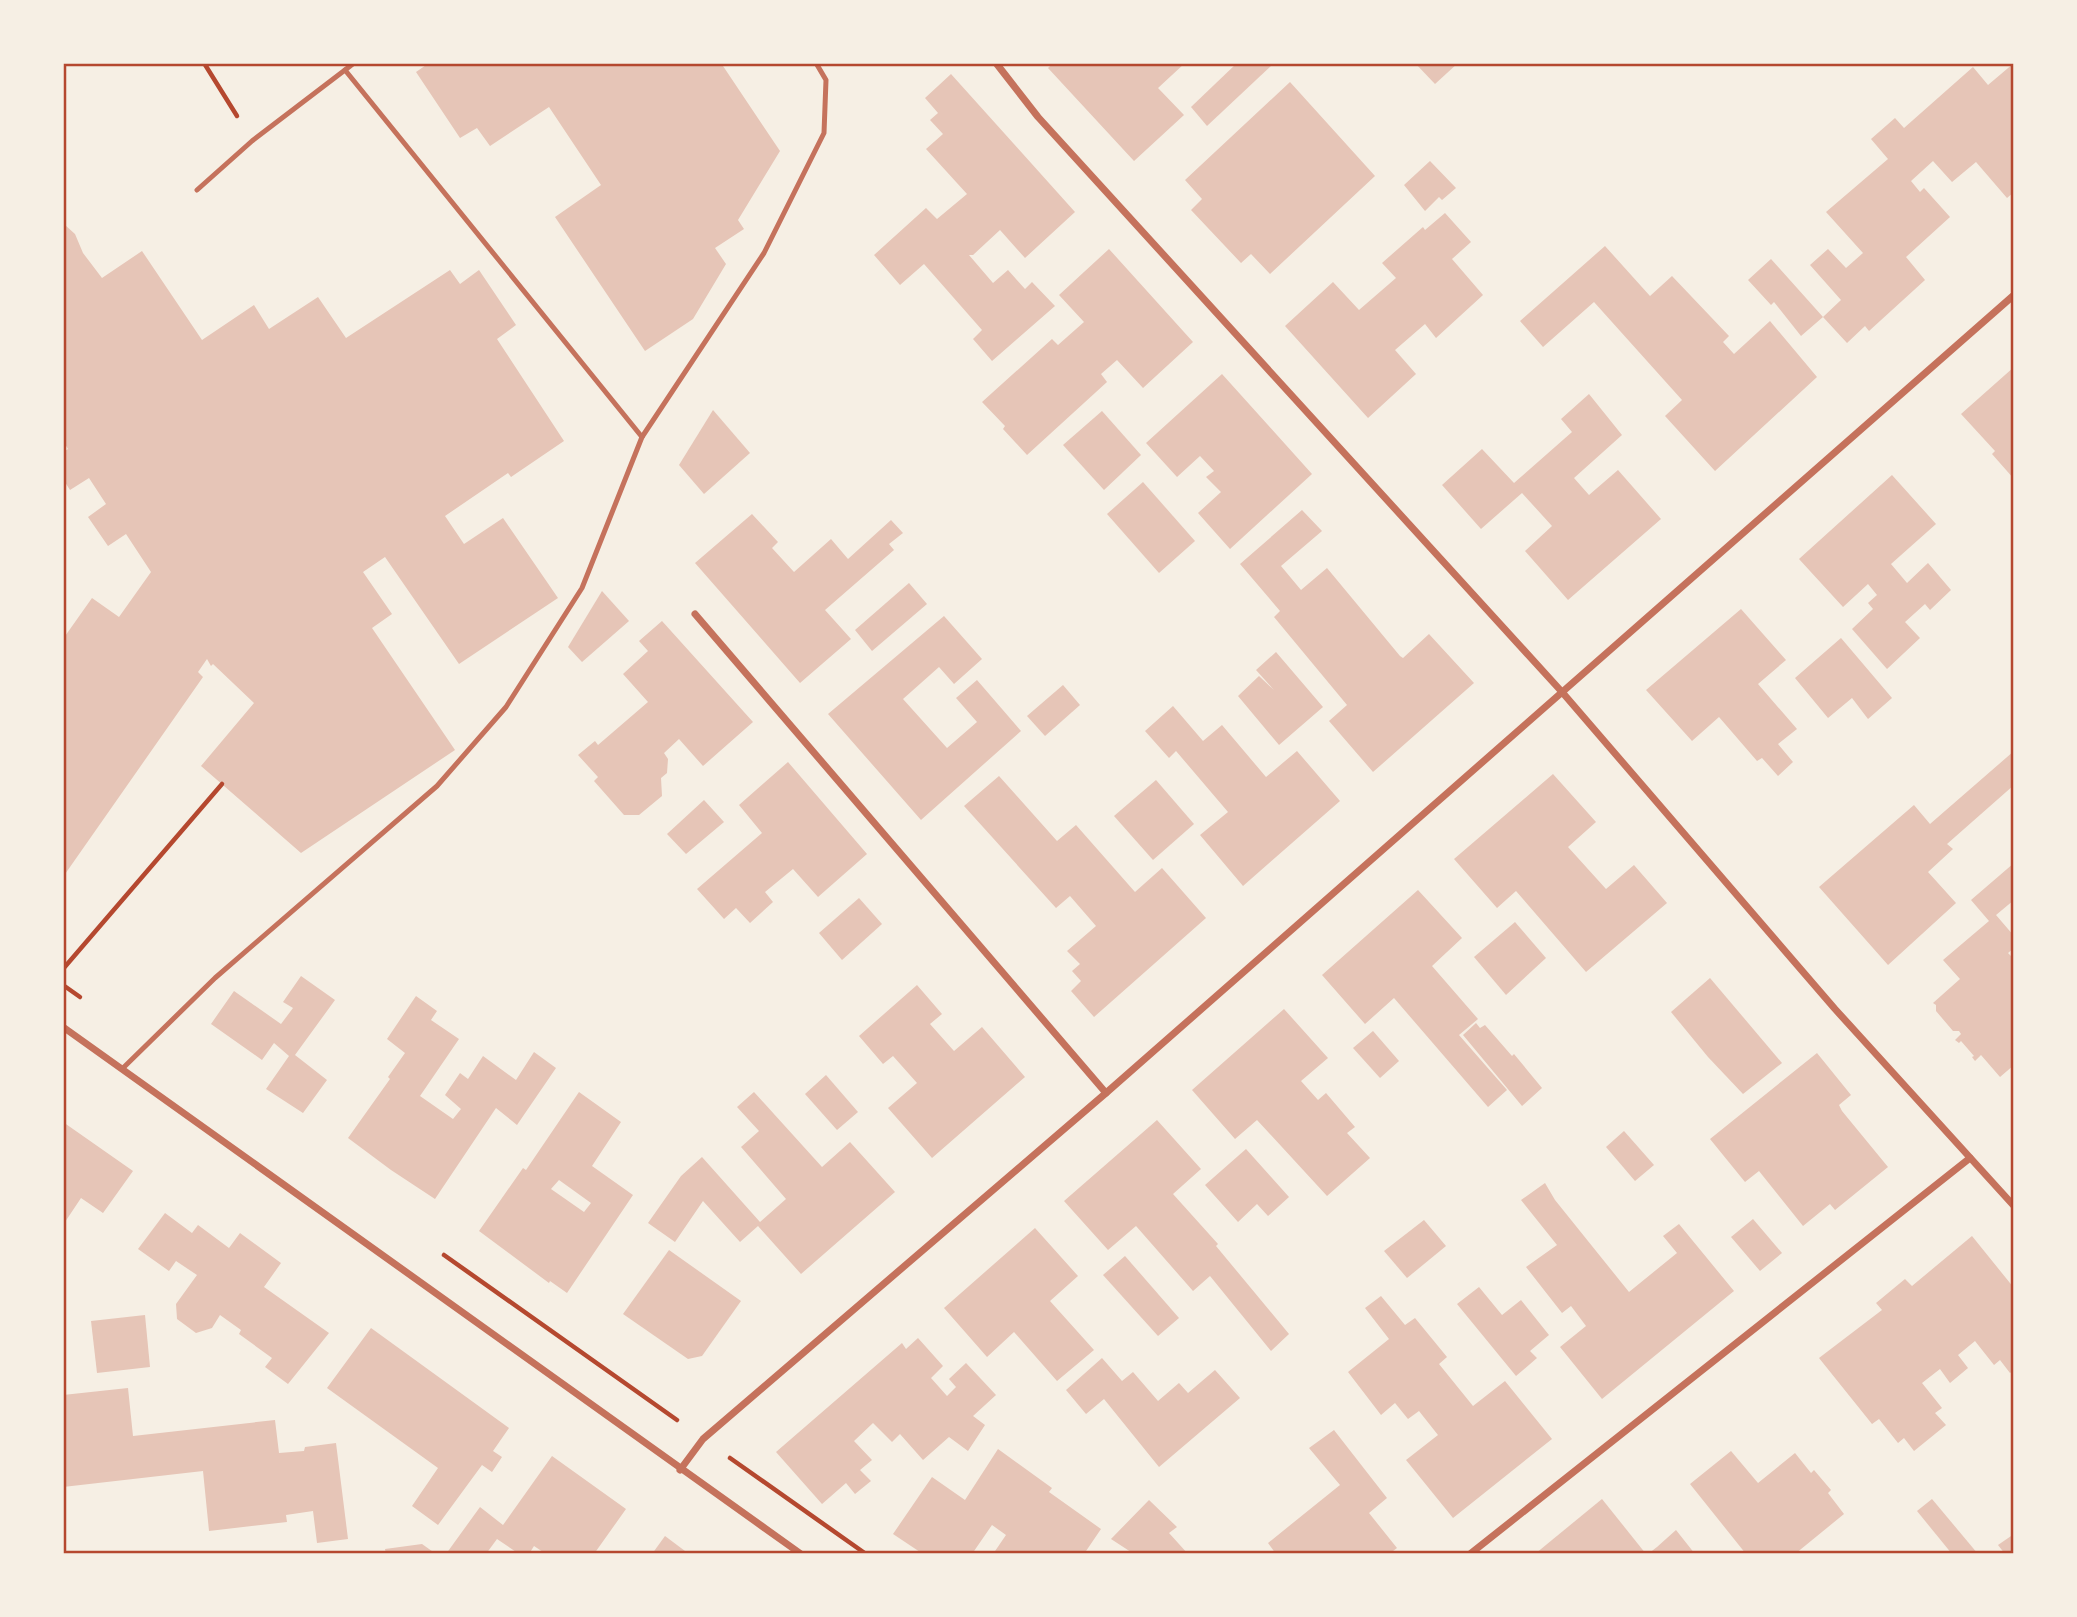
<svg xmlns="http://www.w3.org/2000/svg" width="2077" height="1617" viewBox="0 0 2077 1617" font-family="Overpass,sans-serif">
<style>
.building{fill:#e6c5b7;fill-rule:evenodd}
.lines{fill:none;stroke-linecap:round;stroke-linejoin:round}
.path{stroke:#b5482f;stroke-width:4.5}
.service{stroke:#c5725c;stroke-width:5}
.minor{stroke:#c5725c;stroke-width:7}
.neatline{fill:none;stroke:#b5482f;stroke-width:2.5}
</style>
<rect width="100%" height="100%" fill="#f6efe4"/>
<g class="building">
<polygon points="429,63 721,63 780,151 738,220 744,229 715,248 726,264 693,319 645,351 555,217 601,185 549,107 490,146 477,128 460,138 416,72"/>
<polygon points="1053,63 1185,63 1158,88 1184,115 1134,161 1048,68"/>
<polygon points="1237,63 1274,63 1207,126 1191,107"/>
<polygon points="1415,63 1458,63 1435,84"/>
<polygon points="2014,63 2014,192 2007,198 1976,162 1952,182 1933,161 1911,181 1920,192 1924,188 1950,217 1906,257 1925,280 1869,331 1865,326 1847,343 1823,317 1841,300 1810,265 1828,249 1846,268 1863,253 1826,212 1888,159 1871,139 1895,118 1904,128 1973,67 1988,85"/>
<polygon points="951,74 1075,212 1025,258 1000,230 973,255 969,255 993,283 1008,270 1025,289 1032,282 1055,306 992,361 973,339 982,330 924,264 900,285 874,255 926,208 937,219 967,194 926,149 943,134 930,120 938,113 925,98"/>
<polygon points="1290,82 1375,176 1270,274 1251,254 1241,263 1191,210 1202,199 1185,180"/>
<polygon points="1430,161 1456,188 1442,200 1439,197 1425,211 1404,185"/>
<polygon points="1445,213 1471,242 1452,259 1483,295 1436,338 1425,324 1395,350 1416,374 1368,418 1285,326 1333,282 1359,310 1396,278 1382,263 1423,227 1425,230"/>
<polygon points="65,225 75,234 83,253 102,278 142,251 202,340 254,305 269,329 318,297 346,338 450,270 460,284 479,270 516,325 497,339 564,441 511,477 508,473 445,516 464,544 503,518 558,598 459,664 385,557 363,572 392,614 372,628 455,750 301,853 201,766 254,703 213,664 211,666 207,659 198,672 203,677 63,877 63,639 92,598 119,617 151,572 126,534 108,546 88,517 106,504 89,478 70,490 63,479 63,452 68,449 63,441 63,227"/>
<polygon points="1605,246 1650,296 1672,276 1729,336 1723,342 1734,354 1770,321 1817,377 1715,471 1665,416 1682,400 1594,302 1543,347 1520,321"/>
<polygon points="1109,249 1193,342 1143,388 1117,360 1101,374 1107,382 1027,455 1003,429 1005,426 982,402 1052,339 1058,345 1084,322 1059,295"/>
<polygon points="1771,259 1823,317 1801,336 1774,302 1771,305 1748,280"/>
<polygon points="2014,367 2014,479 1992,454 1995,451 1961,414"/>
<polygon points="1222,374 1312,474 1230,549 1198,513 1221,492 1206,477 1214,471 1200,456 1177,477 1146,443"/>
<polygon points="1589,394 1622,435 1574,478 1589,495 1618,470 1661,519 1568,600 1525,551 1552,526 1522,493 1481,529 1442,485 1482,449 1514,483 1572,432 1561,419"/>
<polygon points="713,410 750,453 704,494 679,465"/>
<polygon points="1102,411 1141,455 1104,490 1063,445"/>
<polygon points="1892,475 1936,524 1891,564 1907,583 1928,563 1951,590 1930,610 1925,604 1905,622 1920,638 1887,669 1852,629 1873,609 1868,603 1877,595 1868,584 1843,607 1799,559"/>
<polygon points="1143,482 1195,541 1159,573 1107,514"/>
<polygon points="1302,510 1322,531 1281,566 1301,590 1327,568 1400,656 1403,658 1429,634 1474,683 1373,772 1329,721 1347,705 1274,617 1280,611 1240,564"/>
<polygon points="752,514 778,542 772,548 794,572 831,539 848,559 891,520 903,533 889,544 894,550 825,610 851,639 800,683 695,563"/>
<polygon points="909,583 927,604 872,651 855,630"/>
<polygon points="602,591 629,621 582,662 568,647"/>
<polygon points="1741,609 1786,660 1758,684 1797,729 1778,744 1793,762 1778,776 1762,758 1757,761 1719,717 1692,741 1646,690"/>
<polygon points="944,616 982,659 954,684 939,667 903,699 947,748 977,722 956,698 977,680 1021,731 921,820 828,714"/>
<polygon points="662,621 753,722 703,766 679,739 664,753 668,759 667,773 661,778 662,796 639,815 624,815 594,781 598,777 578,755 595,741 598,745 648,702 623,674 648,651 639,641"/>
<polygon points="1841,638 1892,698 1868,719 1852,698 1828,718 1795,678"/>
<polygon points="1276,652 1323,707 1279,745 1238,696 1259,676 1274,690 1256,670"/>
<polygon points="1063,685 1080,705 1045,736 1027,716"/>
<polygon points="1173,706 1203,741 1222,725 1266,777 1297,751 1340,801 1243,886 1200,835 1228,812 1176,751 1169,758 1145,731"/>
<polygon points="2014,751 2014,785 1947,844 1953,849 1928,872 1956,903 1888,965 1819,887 1914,805 1930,824"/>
<polygon points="788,762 867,854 818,897 793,869 765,892 773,902 750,923 736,908 724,919 697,889 762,833 739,805"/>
<polygon points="1553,774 1596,822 1568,847 1606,889 1634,865 1667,903 1586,972 1516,891 1497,908 1454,859"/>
<polygon points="999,776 1057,841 1076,825 1135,892 1162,868 1206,918 1094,1017 1071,991 1081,981 1072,971 1080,964 1067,951 1096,926 1070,896 1056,908 964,806"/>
<polygon points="1156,780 1194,824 1153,860 1114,816"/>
<polygon points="704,800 724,822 686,854 667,834"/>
<polygon points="2014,863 2014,900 1996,915 2014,936 2014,948 2008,953 2014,959 2014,1065 2000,1077 1981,1055 1975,1061 1972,1057 1974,1056 1961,1041 1959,1043 1955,1040 1961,1034 1959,1031 1953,1031 1936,1011 1936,1005 1933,1003 1960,979 1943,960 1989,921 1971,900"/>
<polygon points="1418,890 1462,938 1432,966 1478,1019 1459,1035 1507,1090 1488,1107 1394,998 1365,1024 1322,975"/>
<polygon points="859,898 882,924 842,960 819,933"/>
<polygon points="1515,922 1546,958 1506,995 1474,957"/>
<polygon points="301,976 335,1000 295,1055 327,1080 303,1113 266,1089 289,1056 274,1043 262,1060 211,1024 234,991 281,1024 293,1008 283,1002"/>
<polygon points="1710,978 1782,1063 1743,1094 1708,1057 1671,1012"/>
<polygon points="917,985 942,1014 930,1024 954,1051 982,1027 1025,1077 932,1158 888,1108 917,1083 893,1056 883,1064 859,1036"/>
<polygon points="416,996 437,1011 431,1020 459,1039 420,1096 453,1119 461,1109 445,1095 460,1073 468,1079 483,1056 516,1080 534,1052 556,1068 517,1125 496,1108 435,1199 391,1170 348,1138 390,1079 388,1077 405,1053 387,1039"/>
<polygon points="1284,1009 1328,1058 1301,1081 1318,1100 1326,1093 1355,1127 1347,1133 1370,1158 1327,1196 1257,1120 1235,1139 1192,1090"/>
<polygon points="1476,1023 1480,1028 1485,1025 1512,1056 1514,1054 1542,1088 1522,1106 1463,1035"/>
<polygon points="1373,1031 1399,1061 1380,1078 1353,1048"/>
<polygon points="1817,1053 1851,1095 1839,1105 1842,1111 1888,1167 1835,1210 1830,1204 1803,1226 1759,1171 1745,1182 1710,1139"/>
<polygon points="826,1075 858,1112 837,1130 805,1094"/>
<path d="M579,1092L621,1122L592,1166L633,1195L567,1293L550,1281L549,1283L479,1231L523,1168L526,1170ZM559,1180L591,1203L584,1212L551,1189Z"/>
<polygon points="754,1092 822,1167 850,1142 895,1192 801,1274 758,1226 740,1242 703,1201 675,1242 648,1223 681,1176 702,1157 760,1222 786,1199 741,1147 759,1131 737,1107"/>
<polygon points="1157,1120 1201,1169 1173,1194 1218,1244 1216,1246 1289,1334 1271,1351 1210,1276 1193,1291 1136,1226 1108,1250 1064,1201"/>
<polygon points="63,1122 133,1171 103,1213 81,1198 63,1225"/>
<polygon points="1624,1131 1654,1165 1635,1181 1606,1147"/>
<polygon points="1246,1149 1289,1197 1268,1216 1257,1204 1238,1222 1205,1185"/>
<polygon points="1545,1183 1555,1200 1629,1292 1677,1253 1663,1236 1679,1224 1734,1291 1602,1399 1560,1347 1586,1326 1571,1306 1562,1313 1526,1267 1557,1245 1521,1200"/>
<polygon points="165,1213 192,1233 198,1225 229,1248 240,1233 281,1263 264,1287 329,1333 288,1384 265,1367 272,1358 239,1334 241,1330 220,1315 212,1328 196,1333 177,1319 176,1304 197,1275 176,1261 169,1271 138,1249"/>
<polygon points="1753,1219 1782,1253 1760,1271 1731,1237"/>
<polygon points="1424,1220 1446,1246 1407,1278 1384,1251"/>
<polygon points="1035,1228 1078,1276 1050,1301 1094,1350 1057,1381 1014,1332 987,1357 944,1308"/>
<polygon points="1972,1236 2014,1288 2014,1370 2010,1373 2000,1360 1994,1365 1975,1341 1958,1355 1968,1368 1950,1383 1940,1369 1922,1383 1942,1408 1935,1413 1946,1425 1914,1451 1904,1438 1898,1443 1879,1419 1872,1424 1819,1358 1882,1310 1876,1303 1905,1279 1912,1286"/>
<polygon points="669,1250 741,1301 702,1356 688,1359 623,1314"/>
<polygon points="1125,1256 1179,1318 1158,1336 1103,1275"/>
<polygon points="1479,1287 1502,1315 1521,1300 1549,1335 1530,1351 1537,1358 1516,1376 1457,1304"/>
<polygon points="1381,1296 1405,1325 1415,1318 1447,1357 1439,1364 1473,1406 1505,1381 1552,1439 1453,1518 1406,1460 1438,1435 1419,1411 1408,1419 1395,1403 1381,1415 1348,1372 1389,1339 1365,1308"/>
<polygon points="145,1315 150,1367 97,1373 91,1321"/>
<polygon points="371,1328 509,1428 493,1451 502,1457 492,1472 482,1465 438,1525 412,1506 438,1468 327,1388"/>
<polygon points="918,1338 943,1366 931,1378 947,1396 956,1387 949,1379 966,1363 996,1395 973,1416 985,1425 968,1451 949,1437 923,1460 900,1434 892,1442 873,1423 854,1441 872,1460 860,1470 871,1481 855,1494 846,1483 822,1504 776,1452 902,1343 906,1349"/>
<polygon points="1102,1358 1122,1381 1133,1372 1158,1401 1179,1383 1188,1393 1215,1370 1240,1398 1159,1467 1104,1399 1086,1414 1066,1390"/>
<polygon points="128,1388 133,1436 275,1420 279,1453 304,1451 305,1447 336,1443 348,1539 317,1543 313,1511 286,1515 287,1522 209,1531 203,1471 63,1487 63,1395"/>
<polygon points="1334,1430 1387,1498 1369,1513 1397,1548 1389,1554 1276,1554 1268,1543 1340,1485 1309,1448"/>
<polygon points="998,1449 1052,1488 1049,1492 1101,1529 1084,1554 993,1554 1006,1535 992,1525 972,1554 923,1554 893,1534 932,1477 965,1500"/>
<polygon points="1731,1451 1758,1483 1795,1453 1811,1473 1814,1470 1831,1490 1828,1493 1844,1514 1795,1554 1746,1554 1690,1484"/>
<polygon points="552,1456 626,1509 594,1554 546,1554 534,1546 529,1554 519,1554 497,1539 486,1554 446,1554 480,1507 503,1525"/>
<polygon points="1602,1499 1646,1554 1535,1554 1552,1540"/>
<polygon points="1932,1499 1978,1554 1952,1554 1917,1511"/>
<polygon points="1149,1500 1177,1527 1169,1533 1188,1554 1134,1554 1111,1539"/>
<polygon points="1676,1530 1695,1554 1648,1554 1657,1547"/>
<polygon points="2014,1534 2014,1554 2005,1554 1998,1545"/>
<polygon points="665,1536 689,1554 652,1554"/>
<polygon points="422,1544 436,1554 386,1554 385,1549"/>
</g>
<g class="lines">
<g class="path">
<polyline points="204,63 237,116"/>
<polyline points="63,969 222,784"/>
<polyline points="63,985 80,997"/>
<polyline points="444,1255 677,1420"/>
<polyline points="730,1458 866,1554"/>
</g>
<g class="service">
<polyline points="354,63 345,70 642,437"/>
<polyline points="197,190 252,141 345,70"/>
<polyline points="122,1069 215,978 437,786 506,707 582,588 642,437 764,253 824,133 826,80 816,63"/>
</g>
<g class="minor">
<polyline points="996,63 1038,117 1562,692 1835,1009 2014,1206"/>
<polyline points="695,614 1106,1093"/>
<polyline points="63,1027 801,1554"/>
<polyline points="680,1470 703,1439 1106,1093 2014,295"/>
<polyline points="1470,1554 1970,1158"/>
</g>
</g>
<rect width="2077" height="1617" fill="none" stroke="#f6efe4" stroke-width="130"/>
<rect x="65" y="65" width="1947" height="1487" class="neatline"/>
</svg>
